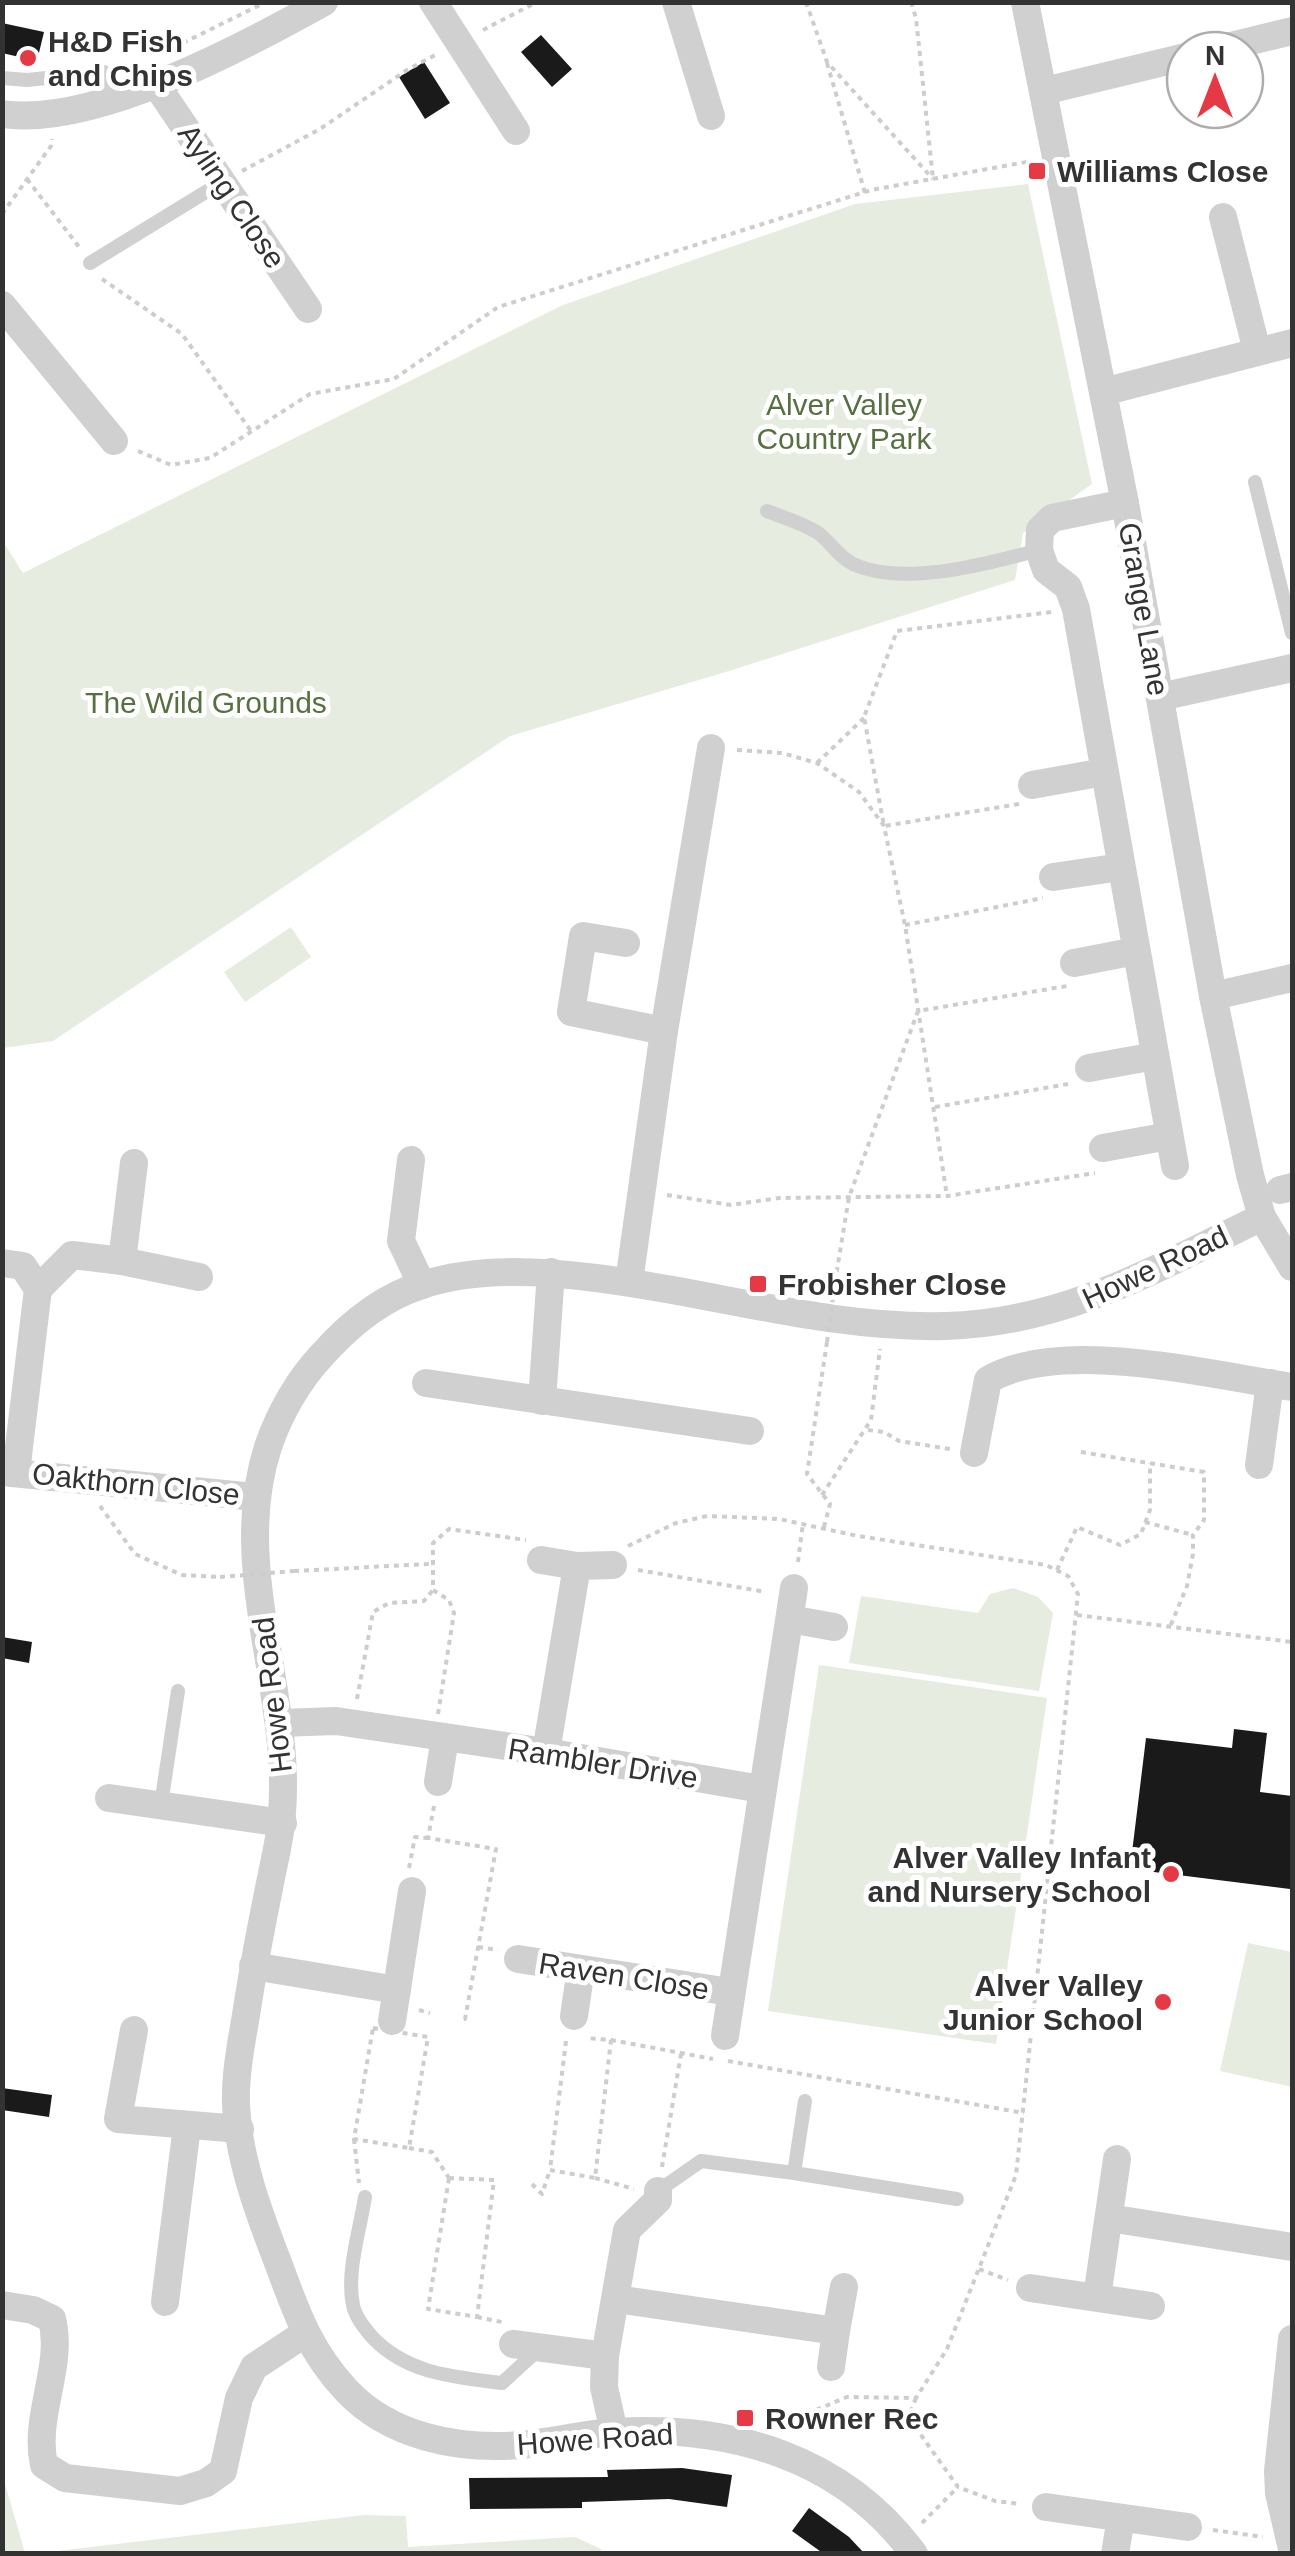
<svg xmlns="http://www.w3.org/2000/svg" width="1295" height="2556" viewBox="0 0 1295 2556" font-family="Arial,sans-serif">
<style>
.green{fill:#e6ecdf}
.building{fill:#1a1a1a}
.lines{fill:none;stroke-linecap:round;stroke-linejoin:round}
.path{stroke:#cdcdcd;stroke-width:4;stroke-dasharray:5 5;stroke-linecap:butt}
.lane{stroke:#d0d0d0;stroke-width:14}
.street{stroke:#d0d0d0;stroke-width:28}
.path-bridge{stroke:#cdcdcd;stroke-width:4;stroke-dasharray:5 5;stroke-linecap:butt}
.poi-dot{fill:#e63946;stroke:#fff;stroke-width:4}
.labels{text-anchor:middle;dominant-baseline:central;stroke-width:10;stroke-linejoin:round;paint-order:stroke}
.poi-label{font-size:30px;font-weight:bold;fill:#333;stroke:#fff;text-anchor:start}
.street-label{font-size:30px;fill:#333;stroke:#fff}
.park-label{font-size:30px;fill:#56703f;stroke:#fff}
</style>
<rect width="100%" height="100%" fill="#fff"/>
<g class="green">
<polygon points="1028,184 1092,484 1023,533 1015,580 729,671 510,736 53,1041 3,1048 2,540 23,573 563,305 855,204"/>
<polygon points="291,927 311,957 245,1002 224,972"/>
<polygon points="1013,1588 1038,1597 1053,1613 1039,1691 849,1663 861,1596 978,1613 990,1594"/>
<polygon points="819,1665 1047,1698 996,2044 768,2011"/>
<polygon points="1248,1943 1292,1952 1292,2087 1220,2071"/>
<polygon points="3,2477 25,2553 3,2553"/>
<polygon points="364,2515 406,2516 408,2547 575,2537 601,2549 600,2554 40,2553"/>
</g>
<g class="building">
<polygon points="2,23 44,32 37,61 2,53"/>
<polygon points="541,35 572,69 552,87 521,52"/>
<polygon points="424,62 450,103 425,119 399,77"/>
<polygon points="2,1637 32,1642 29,1663 2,1658"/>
<polygon points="1234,1729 1267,1733 1260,1792 1292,1796 1290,1889 1130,1869 1146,1738 1232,1748"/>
<polygon points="2,2088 52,2095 49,2117 2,2110"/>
<polygon points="682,2468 732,2475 727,2507 669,2499 582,2502 582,2508 470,2509 469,2478 608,2477 607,2470"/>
<polygon points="809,2508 849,2537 865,2554 824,2554 792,2531"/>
</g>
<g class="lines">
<g class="path">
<polyline points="806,2 827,62 933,179"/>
<polyline points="911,2 916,18 933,179"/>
<polyline points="483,30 537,2"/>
<polyline points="183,43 266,2"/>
<polyline points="827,63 865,193"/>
<polyline points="242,171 320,129 407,70 439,53"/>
<polyline points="27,179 79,247"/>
<polyline points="2,214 51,146 52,139"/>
<polyline points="102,279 182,334 251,431"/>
<polyline points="138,451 171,465 210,458 310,394 394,379 498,307 871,190 1032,161"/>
<polyline points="737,750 782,753 817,763 859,792 884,826 905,925 947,1196"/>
<polyline points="817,763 864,718"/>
<polyline points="1019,804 884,826 864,717 897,631 1052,612"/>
<polyline points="905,925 1043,898"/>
<polyline points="935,1107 1068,1084"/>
<polyline points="667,1195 731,1205 779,1198 947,1196 1095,1173"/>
<polyline points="835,1282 849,1197 918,1011 1067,986"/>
<polyline points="868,1430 884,1432 899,1441 950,1449"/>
<polyline points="1081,1452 1204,1472 1204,1520 1193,1535 1193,1554 1187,1586 1170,1627"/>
<polyline points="822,1495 871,1420 880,1349"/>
<polyline points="100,1506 135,1554 182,1575 220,1577"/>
<polyline points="1145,1522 1193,1535"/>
<polyline points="824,1527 830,1504 807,1474 827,1342"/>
<polyline points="628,1546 676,1523 707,1516 779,1519 858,1536 1046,1565 1068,1576 1078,1594 1016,2175 947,2349 916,2398 847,2397 809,2413 795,2435"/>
<polyline points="798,1562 803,1523"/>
<polyline points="638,1570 766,1592"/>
<polyline points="1057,1570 1077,1527 1120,1545 1141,1534 1150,1510 1150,1463"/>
<polyline points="294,1571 429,1564"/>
<polyline points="1077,1615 1292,1642"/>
<polyline points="357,1699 373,1612 389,1603 424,1601 433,1590"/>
<polyline points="438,1714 454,1613 449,1600 433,1590 433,1543 449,1529 526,1540"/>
<polyline points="434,1806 428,1838 496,1849 465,2019 460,2017"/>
<polyline points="409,1868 415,1837 428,1838"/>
<polyline points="478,1947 498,1950"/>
<polyline points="419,2010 430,2013"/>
<polygon points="373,2028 428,2037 409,2148 354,2139"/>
<polyline points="611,2040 713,2059"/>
<polyline points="566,2041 550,2170 595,2178 611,2040 586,2038"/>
<polyline points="728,2061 1024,2113"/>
<polyline points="354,2139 359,2183"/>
<polyline points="409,2148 432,2152 449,2178"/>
<polyline points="662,2167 681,2054"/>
<polygon points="449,2178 494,2180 477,2317 428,2309"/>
<polyline points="595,2178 634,2189"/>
<polyline points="532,2184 542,2194 550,2170"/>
<polyline points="979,2269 1008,2280"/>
<polyline points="477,2317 502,2322"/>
<polyline points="916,2398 911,2410 916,2428 958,2487 995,2501 1021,2504"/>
<polyline points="922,2523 958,2487"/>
<polyline points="1213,2530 1263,2537"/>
</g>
<g class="lane">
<polyline points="2,78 27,80 104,72 118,97"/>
<polyline points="90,263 222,182"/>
<polyline points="1255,482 1292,633"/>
<path d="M767,511C784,518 803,523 818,533C831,542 838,557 853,564C903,587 988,564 1039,550"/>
<polyline points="161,1805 178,1691"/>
<polyline points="794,2173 957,2199"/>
<polyline points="658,2191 701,2161 794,2173 805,2101"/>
<path d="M365,2197C360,2230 346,2272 353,2305C355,2317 365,2329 373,2338C408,2374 454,2377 502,2383L539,2349"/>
</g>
<g class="street">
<polyline points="433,2 516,131"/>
<polyline points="676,2 711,116"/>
<polyline points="1025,2 1125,503 1213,996 1250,1175 1262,1217 1292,1267"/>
<polyline points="1214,50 1292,31"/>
<polyline points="155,83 308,309"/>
<polyline points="1044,91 1185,57"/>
<path d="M2,114C93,128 245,46 324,2"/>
<polyline points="1223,217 1257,351"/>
<polyline points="2,305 114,441"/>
<polyline points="1103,392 1292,343"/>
<polyline points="1125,503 1052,518 1040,530 1039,550 1046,570 1068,587 1076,609 1175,1166"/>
<polyline points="1160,697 1292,668"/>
<polyline points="1032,785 1104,772"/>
<polyline points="1053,877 1121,867"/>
<polyline points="626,943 583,936 571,1012 664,1031 629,1282"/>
<polyline points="1074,963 1136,951"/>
<polyline points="1213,996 1292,978"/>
<polyline points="664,1031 711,748"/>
<polyline points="1089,1068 1155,1056"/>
<polyline points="1103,1148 1169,1136"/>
<polyline points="411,1160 401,1241 422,1285"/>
<polyline points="1280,1190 1292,1187"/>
<polyline points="122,1261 134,1163"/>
<polyline points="2,1263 23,1266 38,1289 16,1472"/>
<polyline points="38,1289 72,1255 122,1261 199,1277"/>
<polyline points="426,1383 750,1431"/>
<polyline points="542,1401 551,1272"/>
<path d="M974,1453L988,1380C1060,1337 1211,1375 1292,1387"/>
<polyline points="1259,1465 1270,1383"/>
<polyline points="2,1472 256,1497"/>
<polyline points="541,1560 577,1566 613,1565"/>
<polyline points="790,1619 834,1627"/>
<polyline points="280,1723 336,1721 546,1752 761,1789"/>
<polyline points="546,1752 577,1566"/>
<polyline points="438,1782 445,1738"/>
<polyline points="109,1798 283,1823"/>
<polyline points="518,1959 730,1992"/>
<polyline points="253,1966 397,1990"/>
<polyline points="574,2016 581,1969"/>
<polyline points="392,2021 412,1891"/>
<polyline points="134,2030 118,2119 240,2129"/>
<polyline points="725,2036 794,1588"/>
<polyline points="1109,2218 1292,2247"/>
<polyline points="1030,2288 1151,2306"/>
<polyline points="1097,2297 1117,2159"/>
<polyline points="616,2299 836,2331 844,2287"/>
<polyline points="165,2302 187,2126"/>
<path d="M2,2305L33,2310L52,2319C64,2367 33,2416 44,2465L65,2478L180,2491L206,2483L223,2471L239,2398L254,2367L304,2334"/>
<polyline points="1292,2339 1278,2471 1279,2493 1292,2549"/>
<polyline points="513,2344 605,2356"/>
<polyline points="831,2367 836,2331"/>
<polyline points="614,2432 604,2387 605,2356 627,2230 658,2200 658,2191"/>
<polyline points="1046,2507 1188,2527"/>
<path d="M914,2554C843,2457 731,2425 615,2432C583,2434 552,2442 521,2445C458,2450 390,2437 346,2390C308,2349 296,2311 277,2260C258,2211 238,2157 236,2103C235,2073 242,2039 247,2009C255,1955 266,1902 277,1849C305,1715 225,1579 268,1447C279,1414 299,1379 323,1354C349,1325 383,1297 422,1285C477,1267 540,1271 596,1278C712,1292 828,1329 945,1326C1065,1323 1157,1268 1262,1217"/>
<polyline points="1115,2554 1121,2518"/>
</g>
<g class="path-bridge">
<polyline points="827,1342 835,1282"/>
<polyline points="220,1577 294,1571"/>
</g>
</g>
<g class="poi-dot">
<circle cx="28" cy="58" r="10"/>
<rect x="1027" y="161" width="20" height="20" rx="5"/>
<rect x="748" y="1274" width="20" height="20" rx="5"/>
<circle cx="1171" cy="1874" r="10"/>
<circle cx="1163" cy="2002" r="10"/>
<rect x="735" y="2408" width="20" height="20" rx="5"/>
</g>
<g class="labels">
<g class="poi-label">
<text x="48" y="41">H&amp;D Fish<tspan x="48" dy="34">and Chips</tspan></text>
<text x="1057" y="171">Williams Close</text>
<text x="778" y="1284">Frobisher Close</text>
<text x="1151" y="1857" text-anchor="end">Alver Valley Infant<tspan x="1151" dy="34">and Nursery School</tspan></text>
<text x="1143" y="1985" text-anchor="end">Alver Valley<tspan x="1143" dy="34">Junior School</tspan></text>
<text x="765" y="2418">Rowner Rec</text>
</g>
<g class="street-label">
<text transform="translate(232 196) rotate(56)">Ayling Close</text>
<text transform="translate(1144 609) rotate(80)">Grange Lane</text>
<text transform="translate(1155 1267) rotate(-25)">Howe Road</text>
<text transform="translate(136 1484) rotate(6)">Oakthorn Close</text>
<text transform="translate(272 1695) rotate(-97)">Howe Road</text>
<text transform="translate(603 1763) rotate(9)">Rambler Drive</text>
<text transform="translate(624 1976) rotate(9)">Raven Close</text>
<text transform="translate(595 2439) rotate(-4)">Howe Road</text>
</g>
<g class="park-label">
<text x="844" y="404">Alver Valley<tspan x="844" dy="34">Country Park</tspan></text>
<text x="206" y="702">The Wild Grounds</text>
</g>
</g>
<rect width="1295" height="2556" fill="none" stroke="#333333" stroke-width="10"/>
<g transform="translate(1215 80)"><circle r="48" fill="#ffffff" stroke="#adadad" stroke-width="2.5"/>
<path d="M0-8L18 38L0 25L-18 38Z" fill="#e63946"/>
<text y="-15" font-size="28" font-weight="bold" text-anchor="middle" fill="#333333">N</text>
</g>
</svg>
